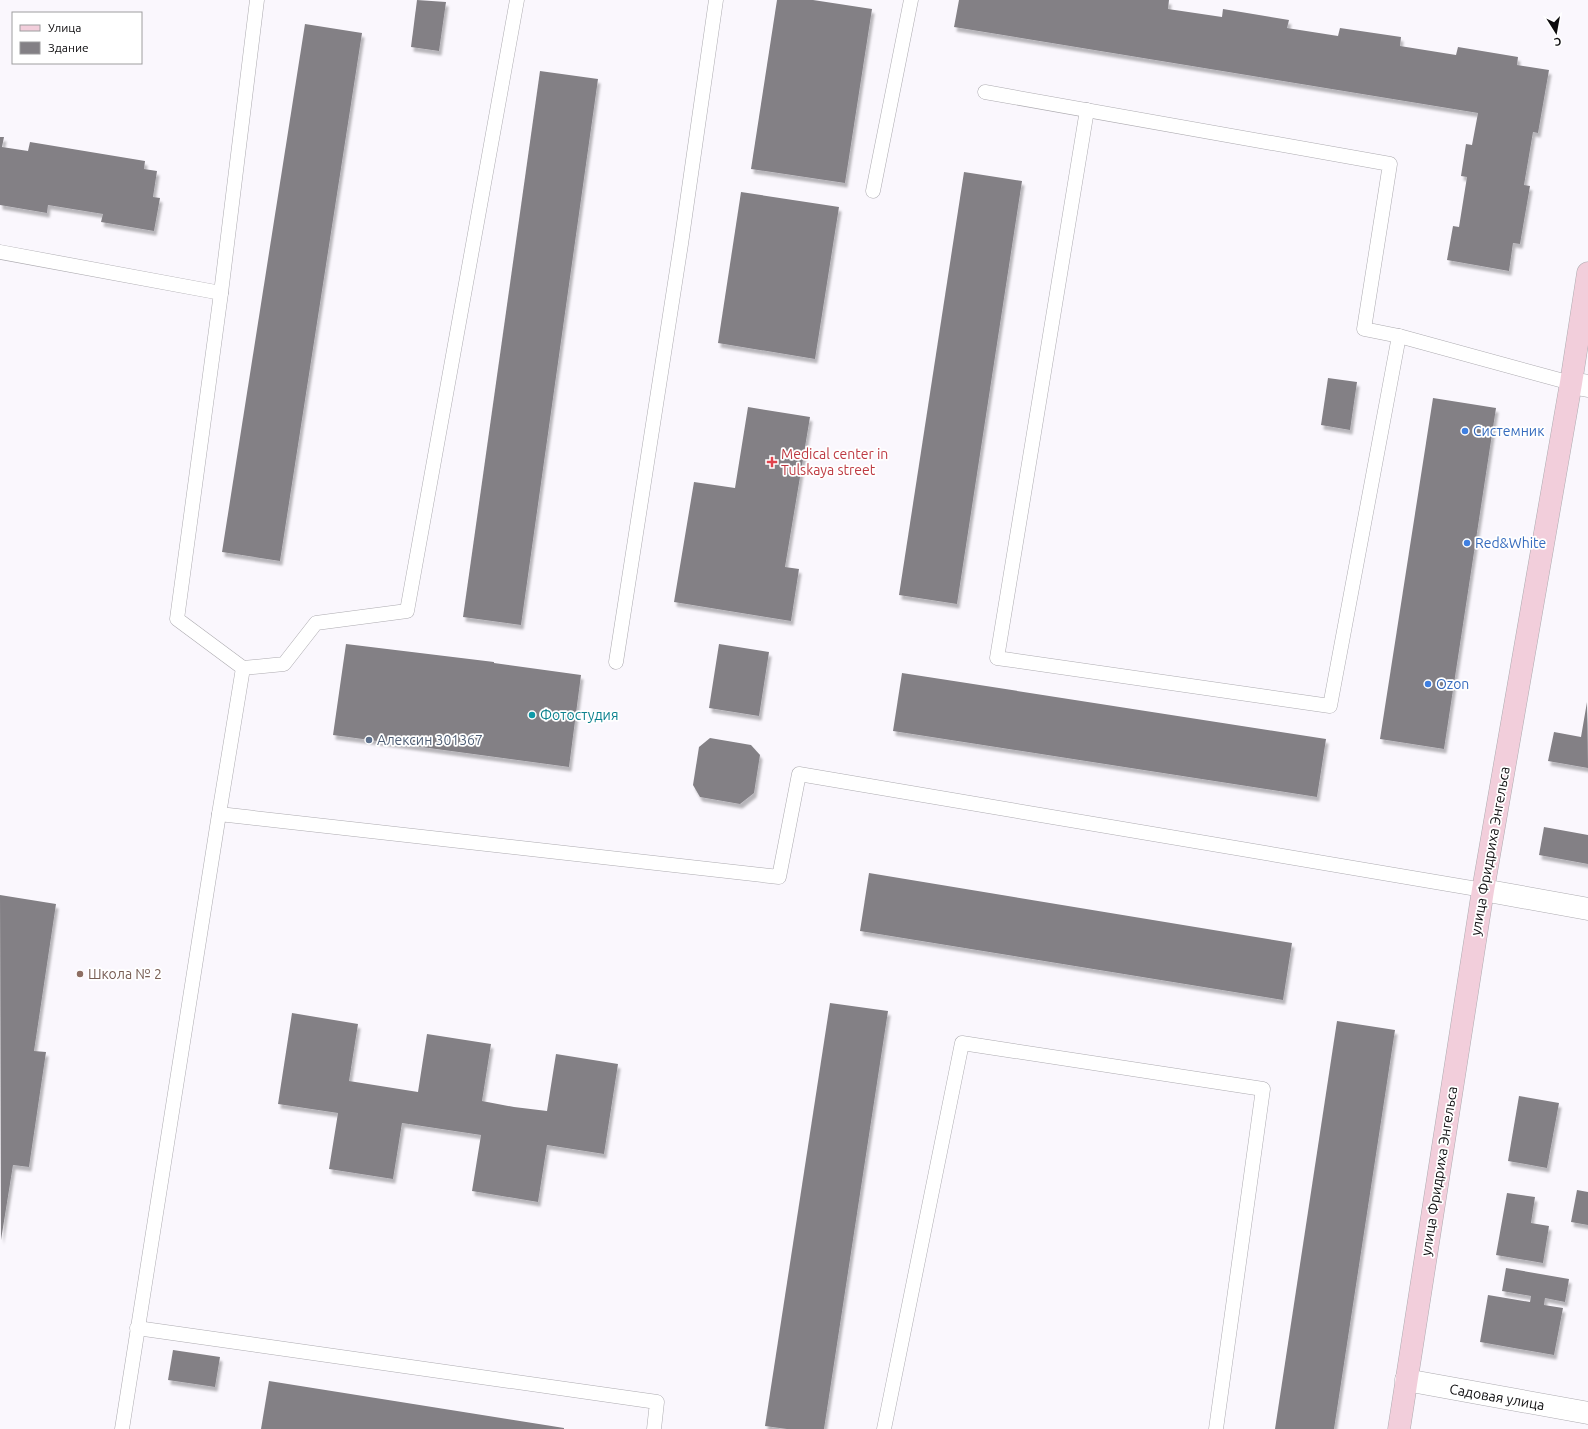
<svg xmlns="http://www.w3.org/2000/svg" width="1588" height="1429" viewBox="0 0 1588 1429" font-family="Ubuntu,sans-serif">
<style>
.building{fill:#838085;filter:url(#shadow)}
.lines{fill:none;stroke-linecap:round;stroke-linejoin:round}
.lane-casing{stroke:#adabb0;stroke-width:15}
.street-casing{stroke:#adabb0;stroke-width:23}
.secondary-casing{stroke:#adabb0;stroke-width:23}
.lane{stroke:#fff;stroke-width:14}
.street{stroke:#fff;stroke-width:22}
.secondary{stroke:#f2cedb;stroke-width:22}
.shop-dot{fill:#3f7fe0;stroke:#fff;stroke-width:1.5}
.health-dot{fill:#e0444e;stroke:#fff;stroke-width:1.5}
.culture-dot{fill:#0f9aa8;stroke:#fff;stroke-width:1.5}
.service-dot{fill:#5c6f8a;stroke:#fff;stroke-width:1.5}
.education-dot{fill:#8d6e63;stroke:#fff;stroke-width:1.5}
.labels{text-anchor:middle;dominant-baseline:central;stroke-width:3.5;stroke-linejoin:round;paint-order:stroke}
.shop-label{font-size:14px;fill:#366cbe;stroke:#fff;text-anchor:start}
.health-label{font-size:14px;fill:#be3a42;stroke:#fff;text-anchor:start}
.culture-label{font-size:14px;fill:#0d838f;stroke:#fff;text-anchor:start}
.service-label{font-size:14px;fill:#4e5e75;stroke:#fff;text-anchor:start}
.street-label{font-size:14px;fill:#0d0c0e;stroke:#fff}
.education-label{font-size:14px;fill:#785e54;stroke:#fff;text-anchor:start}
</style>
<defs>
<filter id="shadow"><feDropShadow dx="2.5" dy="4.5" stdDeviation="1" flood-color="#0004"/></filter>
</defs>
<rect width="100%" height="100%" fill="#faf7fd"/>
<g class="building">
<polygon points="417,0 446,2 439,51 411,47"/>
<polygon points="777,0 813,0 872,9 845,183 751,169"/>
<polygon points="959,0 1169,0 1168,9 1222,17 1223,9 1289,20 1287,28 1338,36 1340,28 1401,37 1400,46 1456,55 1458,47 1518,57 1517,65 1549,70 1538,133 1533,132 1524,185 1530,186 1520,244 1513,243 1509,271 1447,260 1453,226 1459,227 1467,177 1461,176 1466,144 1472,145 1478,113 954,27"/>
<polygon points="305,24 362,33 280,561 222,552"/>
<polygon points="540,71 598,79 521,625 463,617"/>
<polygon points="0,137 4,137 2,147 28,151 30,142 145,161 144,169 157,171 153,197 160,198 154,231 101,222 103,214 48,205 47,213 0,205"/>
<polygon points="964,172 1022,181 957,604 899,595"/>
<polygon points="741,192 839,207 815,359 718,343"/>
<polygon points="1328,378 1357,382 1350,430 1321,425"/>
<polygon points="1433,398 1496,408 1444,749 1380,739"/>
<polygon points="748,407 810,417 785,567 799,569 791,621 674,602 694,482 735,488"/>
<polygon points="346,644 494,662 494,663 581,675 569,767 333,735"/>
<polygon points="719,644 769,652 759,716 709,708"/>
<polygon points="902,673 1326,739 1317,797 893,731"/>
<polygon points="1587,702 1588,768 1548,761 1554,732 1581,737"/>
<polygon points="710,738 751,745 760,755 754,793 740,804 700,797 693,785 699,747"/>
<polygon points="1544,827 1588,835 1588,864 1539,855"/>
<polygon points="869,873 1292,943 1283,1000 860,931"/>
<polygon points="0,895 56,904 34,1051 46,1052 29,1167 13,1165 1,1240"/>
<polygon points="830,1003 888,1011 824,1429 787,1429 765,1426"/>
<polygon points="292,1013 358,1024 349,1081 418,1092 427,1034 491,1044 482,1101 514,1107 547,1111 556,1054 618,1064 604,1154 547,1145 538,1202 472,1191 481,1135 402,1123 393,1179 329,1169 338,1113 278,1104"/>
<polygon points="1337,1021 1395,1030 1334,1429 1275,1429"/>
<polygon points="1519,1096 1559,1103 1547,1168 1508,1161"/>
<polygon points="1577,1190 1588,1192 1588,1225 1571,1222"/>
<polygon points="1507,1193 1535,1197 1531,1223 1549,1226 1543,1263 1496,1255"/>
<polygon points="1506,1268 1569,1279 1565,1302 1545,1298 1544,1305 1563,1308 1554,1355 1480,1342 1488,1295 1530,1302 1531,1296 1502,1291"/>
<polygon points="173,1350 220,1357 215,1387 168,1380"/>
<polygon points="269,1381 564,1428 564,1429 261,1429"/>
</g>
<g class="lines">
<defs>
<g id="lane">
<polyline points="985,92 1390,164 1364,329 1399,336 1571,383"/>
<polyline points="1087,110 997,658 1330,706 1399,336"/>
<polyline points="873,191 911,0"/>
<polyline points="0,252 221,293"/>
<polyline points="616,662 681,244 716,0"/>
<polyline points="243,668 284,664 316,623 407,611 517,0"/>
<polyline points="219,814 243,668 177,619 221,293 257,0"/>
<polyline points="137,1328 657,1402 654,1429"/>
<polyline points="122,1429 219,814 779,877 799,774 1483,890"/>
<polyline points="884,1429 962,1043 1263,1089 1216,1429"/>
</g>
<g id="street">
<polyline points="1571,383 1588,386"/>
<polyline points="1483,890 1588,909"/>
<polyline points="1406,1380 1588,1413"/>
</g>
<polyline id="secondary" points="1399,1429 1483,890 1571,383 1588,273"/>
</defs>
<use href="#lane" class="lane-casing"/>
<use href="#street" class="street-casing"/>
<use href="#secondary" class="secondary-casing"/>
<use href="#lane" class="lane"/>
<use href="#street" class="street"/>
<use href="#secondary" class="secondary"/>
</g>
<g class="shop-dot">
<circle cx="1465" cy="431" r="4"/>
<circle cx="1467" cy="543" r="4"/>
<circle cx="1428" cy="684" r="4"/>
</g>
<path class="health-dot" d="M770 456h4v4h4v4h-4v4h-4v-4h-4v-4h4z"/>
<circle class="culture-dot" cx="532" cy="715" r="4"/>
<circle class="service-dot" cx="369" cy="740" r="4"/>
<circle class="education-dot" cx="80" cy="974" r="4"/>
<g class="labels">
<g class="shop-label">
<text x="1473" y="431">Системник</text>
<text x="1475" y="543">Red&amp;White</text>
<text x="1436" y="684">Ozon</text>
</g>
<g class="health-label">
<text x="781" y="454">Medical center in<tspan x="781" dy="16">Tulskaya street</tspan></text>
</g>
<g class="culture-label">
<text x="540" y="715">Фотостудия</text>
</g>
<g class="service-label">
<text x="377" y="740">Алексин 301367</text>
</g>
<g class="street-label">
<text transform="translate(1490 851) rotate(-80)">улица Фридриха Энгельса</text>
<text transform="translate(1439 1171) rotate(-81)">улица Фридриха Энгельса</text>
<text transform="translate(1497 1397) rotate(10)">Садовая улица</text>
</g>
<g class="education-label">
<text x="88" y="974">Школа № 2</text>
</g>
</g>
<rect x="12" y="12" width="130" height="52" fill="#ffffff" stroke="#9e9e9f"/>
<rect x="20" y="25" width="20" height="6" fill="#f2cedb" stroke="#9e9e9f"/>
<text x="48" y="32" font-size="12" fill="#0d0c0e">Улица</text>
<rect x="20" y="42" width="20" height="12" fill="#838085" stroke="#9e9e9f"/>
<text x="48" y="52" font-size="12" fill="#0d0c0e">Здание</text>
<g transform="translate(1556 32) rotate(169)" stroke="#ffffff" stroke-width="3" paint-order="stroke">
<path d="M0-3L7 15L0 10L-7 15Z" fill="#0d0c0e"/>
<text y="-6" font-size="11" font-weight="bold" text-anchor="middle" fill="#0d0c0e">С</text>
</g>
</svg>
